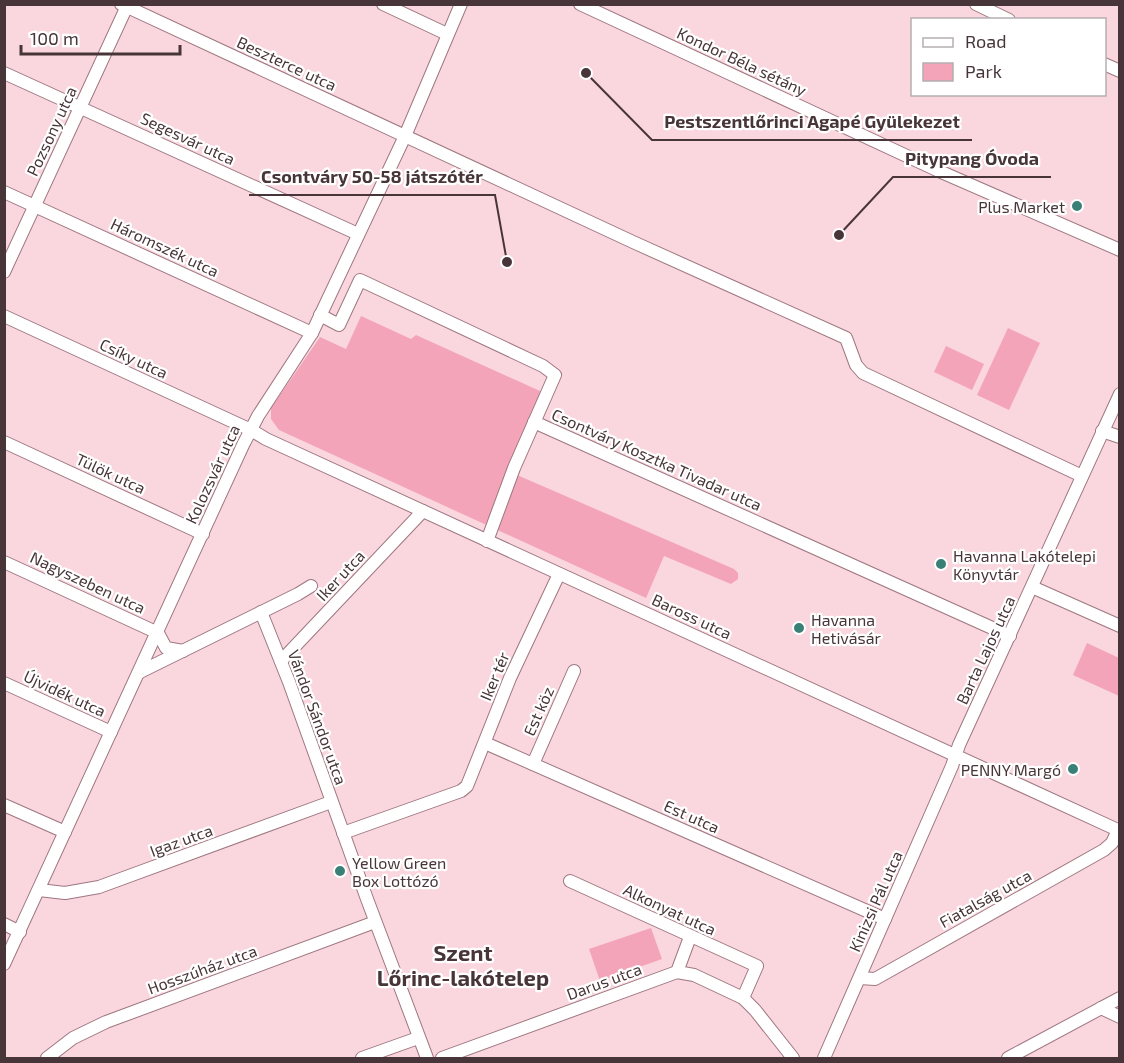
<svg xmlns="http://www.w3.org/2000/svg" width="1124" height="1063" viewBox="0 0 1124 1063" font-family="'Exo 2',sans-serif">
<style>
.green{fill:#f4a4b9}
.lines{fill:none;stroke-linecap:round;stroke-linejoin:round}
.minor-casing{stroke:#9e7780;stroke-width:14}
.minor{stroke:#fff;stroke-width:12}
.poi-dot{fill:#3b8076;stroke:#fff;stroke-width:2}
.labels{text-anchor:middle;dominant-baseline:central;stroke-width:4.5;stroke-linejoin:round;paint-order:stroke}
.street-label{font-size:16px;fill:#473539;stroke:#fff}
.poi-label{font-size:16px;fill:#473539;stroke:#fff;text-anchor:start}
.district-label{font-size:22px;font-weight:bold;fill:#473539;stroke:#fff}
.leader{fill:none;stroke:#473539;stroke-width:2}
.callout-dot{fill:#473539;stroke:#fff;stroke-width:2}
.callout-label{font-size:18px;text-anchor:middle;font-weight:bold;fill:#473539;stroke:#fff;stroke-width:4.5;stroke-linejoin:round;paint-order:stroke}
</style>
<rect width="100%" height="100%" fill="#fad6de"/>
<g class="green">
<polygon points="361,316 411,339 416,335 551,396 517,475 734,569 738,573 738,579 731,584 664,556 646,598 279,430 271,419 271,408 320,337 346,349"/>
<polygon points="1008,328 1040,343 1009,410 977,395"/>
<polygon points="946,346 984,364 972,390 934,372"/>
<polygon points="1087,643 1119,658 1119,696 1073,675"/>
<polygon points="651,928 662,959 600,981 589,949"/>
</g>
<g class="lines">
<defs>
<g id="minor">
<polyline points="121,4 633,242 846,338 856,365 863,373 1082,476"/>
<polyline points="383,4 447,34"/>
<polyline points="580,4 939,171 1120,250"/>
<polyline points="976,4 1009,20"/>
<polyline points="1104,64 1120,71"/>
<polyline points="4,73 358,234"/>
<polyline points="4,192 312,333"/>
<polyline points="4,272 128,4"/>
<polyline points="320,315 339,325 360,280 543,366 555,375 514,468 487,541"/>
<polyline points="4,316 251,430 266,439 1120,831"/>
<polyline points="534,422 1010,636"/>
<polyline points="1102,431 1120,437"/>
<polyline points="4,442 203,534"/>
<polyline points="4,562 158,633 166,648 183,651"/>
<polyline points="1032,587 1120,626"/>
<polyline points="261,612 289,682 367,899 427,1058"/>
<polyline points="281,661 423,511"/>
<polyline points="140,672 298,594 311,586"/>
<polyline points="4,683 111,732"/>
<polyline points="485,743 885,919"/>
<polyline points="533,764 574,671"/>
<polyline points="4,805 65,832"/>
<polyline points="343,833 461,791 467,786 510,678 559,574"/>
<polyline points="570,881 757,966 743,998"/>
<polyline points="39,890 65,893 99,887 331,802"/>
<polyline points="4,924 20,932"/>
<polyline points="4,964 243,445 258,416 312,333 405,136 461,4"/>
<polyline points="677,972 690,937"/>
<polyline points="860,978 875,979 1104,850 1112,843 1118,830"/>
<polyline points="1101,1008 1120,1017"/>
<polyline points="47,1058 73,1038 106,1022 375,922"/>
<polyline points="362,1058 418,1038"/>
<polyline points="442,1058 677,972 694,975 743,998 755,1010 793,1058"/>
<polyline points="824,1058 952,766 959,745 1120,394"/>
<polyline points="1008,1058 1120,998"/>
</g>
</defs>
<use href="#minor" class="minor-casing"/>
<use href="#minor" class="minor"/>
</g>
<g class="poi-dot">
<circle cx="1077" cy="206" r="6"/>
<circle cx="941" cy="564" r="6"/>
<circle cx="799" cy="628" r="6"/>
<circle cx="1073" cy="769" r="6"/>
<circle cx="340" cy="871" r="6"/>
</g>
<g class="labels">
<g class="street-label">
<text transform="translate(742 61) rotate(25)">Kondor Béla sétány</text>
<text transform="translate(287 63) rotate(25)">Beszterce utca</text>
<text transform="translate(51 131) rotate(-65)">Pozsony utca</text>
<text transform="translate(188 138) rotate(25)">Segesvár utca</text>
<text transform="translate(165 247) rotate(25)">Háromszék utca</text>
<text transform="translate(134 358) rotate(25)">Csíky utca</text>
<text transform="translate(657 459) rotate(24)">Csontváry Kosztka Tivadar utca</text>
<text transform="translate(111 473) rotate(25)">Tülök utca</text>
<text transform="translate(212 474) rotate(-65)">Kolozsvár utca</text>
<text transform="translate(340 575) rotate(-47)">Iker utca</text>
<text transform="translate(88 582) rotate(25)">Nagyszeben utca</text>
<text transform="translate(692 616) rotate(25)">Baross utca</text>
<text transform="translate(985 650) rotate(-65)">Barta Lajos utca</text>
<text transform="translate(494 676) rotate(-67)">Iker tér</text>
<text transform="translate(65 693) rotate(25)">Újvidék utca</text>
<text transform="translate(538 711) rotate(-66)">Est köz</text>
<text transform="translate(318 717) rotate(70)">Vándor Sándor utca</text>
<text transform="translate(692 816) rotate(24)">Est utca</text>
<text transform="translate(181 840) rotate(-20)">Igaz utca</text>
<text transform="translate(985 898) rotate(-29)">Fiatalság utca</text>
<text transform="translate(875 901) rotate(-66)">Kinizsi Pál utca</text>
<text transform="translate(670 909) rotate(25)">Alkonyat utca</text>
<text transform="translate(202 969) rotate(-20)">Hosszúház utca</text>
<text transform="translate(604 981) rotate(-20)">Darus utca</text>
</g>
<g class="poi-label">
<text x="1065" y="206" text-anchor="end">Plus Market</text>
<text x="953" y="555">Havanna Lakótelepi<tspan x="953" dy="18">Könyvtár</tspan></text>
<text x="811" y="619">Havanna<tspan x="811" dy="18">Hetivásár</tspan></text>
<text x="1061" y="769" text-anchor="end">PENNY Margó</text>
<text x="352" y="862">Yellow Green<tspan x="352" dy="18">Box Lottózó</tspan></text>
</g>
<g class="district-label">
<text x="463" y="952">Szent<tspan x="463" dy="25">Lőrinc-lakótelep</tspan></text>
</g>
</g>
<path class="leader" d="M586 73L652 140H972M839 235L893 177H1051M507 262L495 195H249"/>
<g class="callout-dot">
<circle cx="586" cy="73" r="6"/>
<circle cx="839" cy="235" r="6"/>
<circle cx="507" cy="262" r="6"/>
</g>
<g class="callout-label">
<text x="812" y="128">Pestszentlőrinci Agapé Gyülekezet</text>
<text x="972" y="165">Pitypang Óvoda</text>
<text x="372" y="183">Csontváry 50-58 játszótér</text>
</g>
<rect width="1124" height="1063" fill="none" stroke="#473539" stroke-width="12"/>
<rect x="911" y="18" width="195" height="78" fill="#ffffff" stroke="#b5aeb0" stroke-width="1.5"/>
<rect x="923" y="38" width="30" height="9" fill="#ffffff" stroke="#b5aeb0" stroke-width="1.5"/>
<text x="965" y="48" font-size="18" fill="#473539">Road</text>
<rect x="923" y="63" width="30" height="18" fill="#f4a4b9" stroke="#b5aeb0" stroke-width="1.5"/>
<text x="965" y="78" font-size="18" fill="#473539">Park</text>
<path d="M21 45v9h159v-9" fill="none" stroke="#473539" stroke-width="3"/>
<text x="30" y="45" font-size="18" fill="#473539" stroke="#ffffff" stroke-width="4.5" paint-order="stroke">100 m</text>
</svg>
